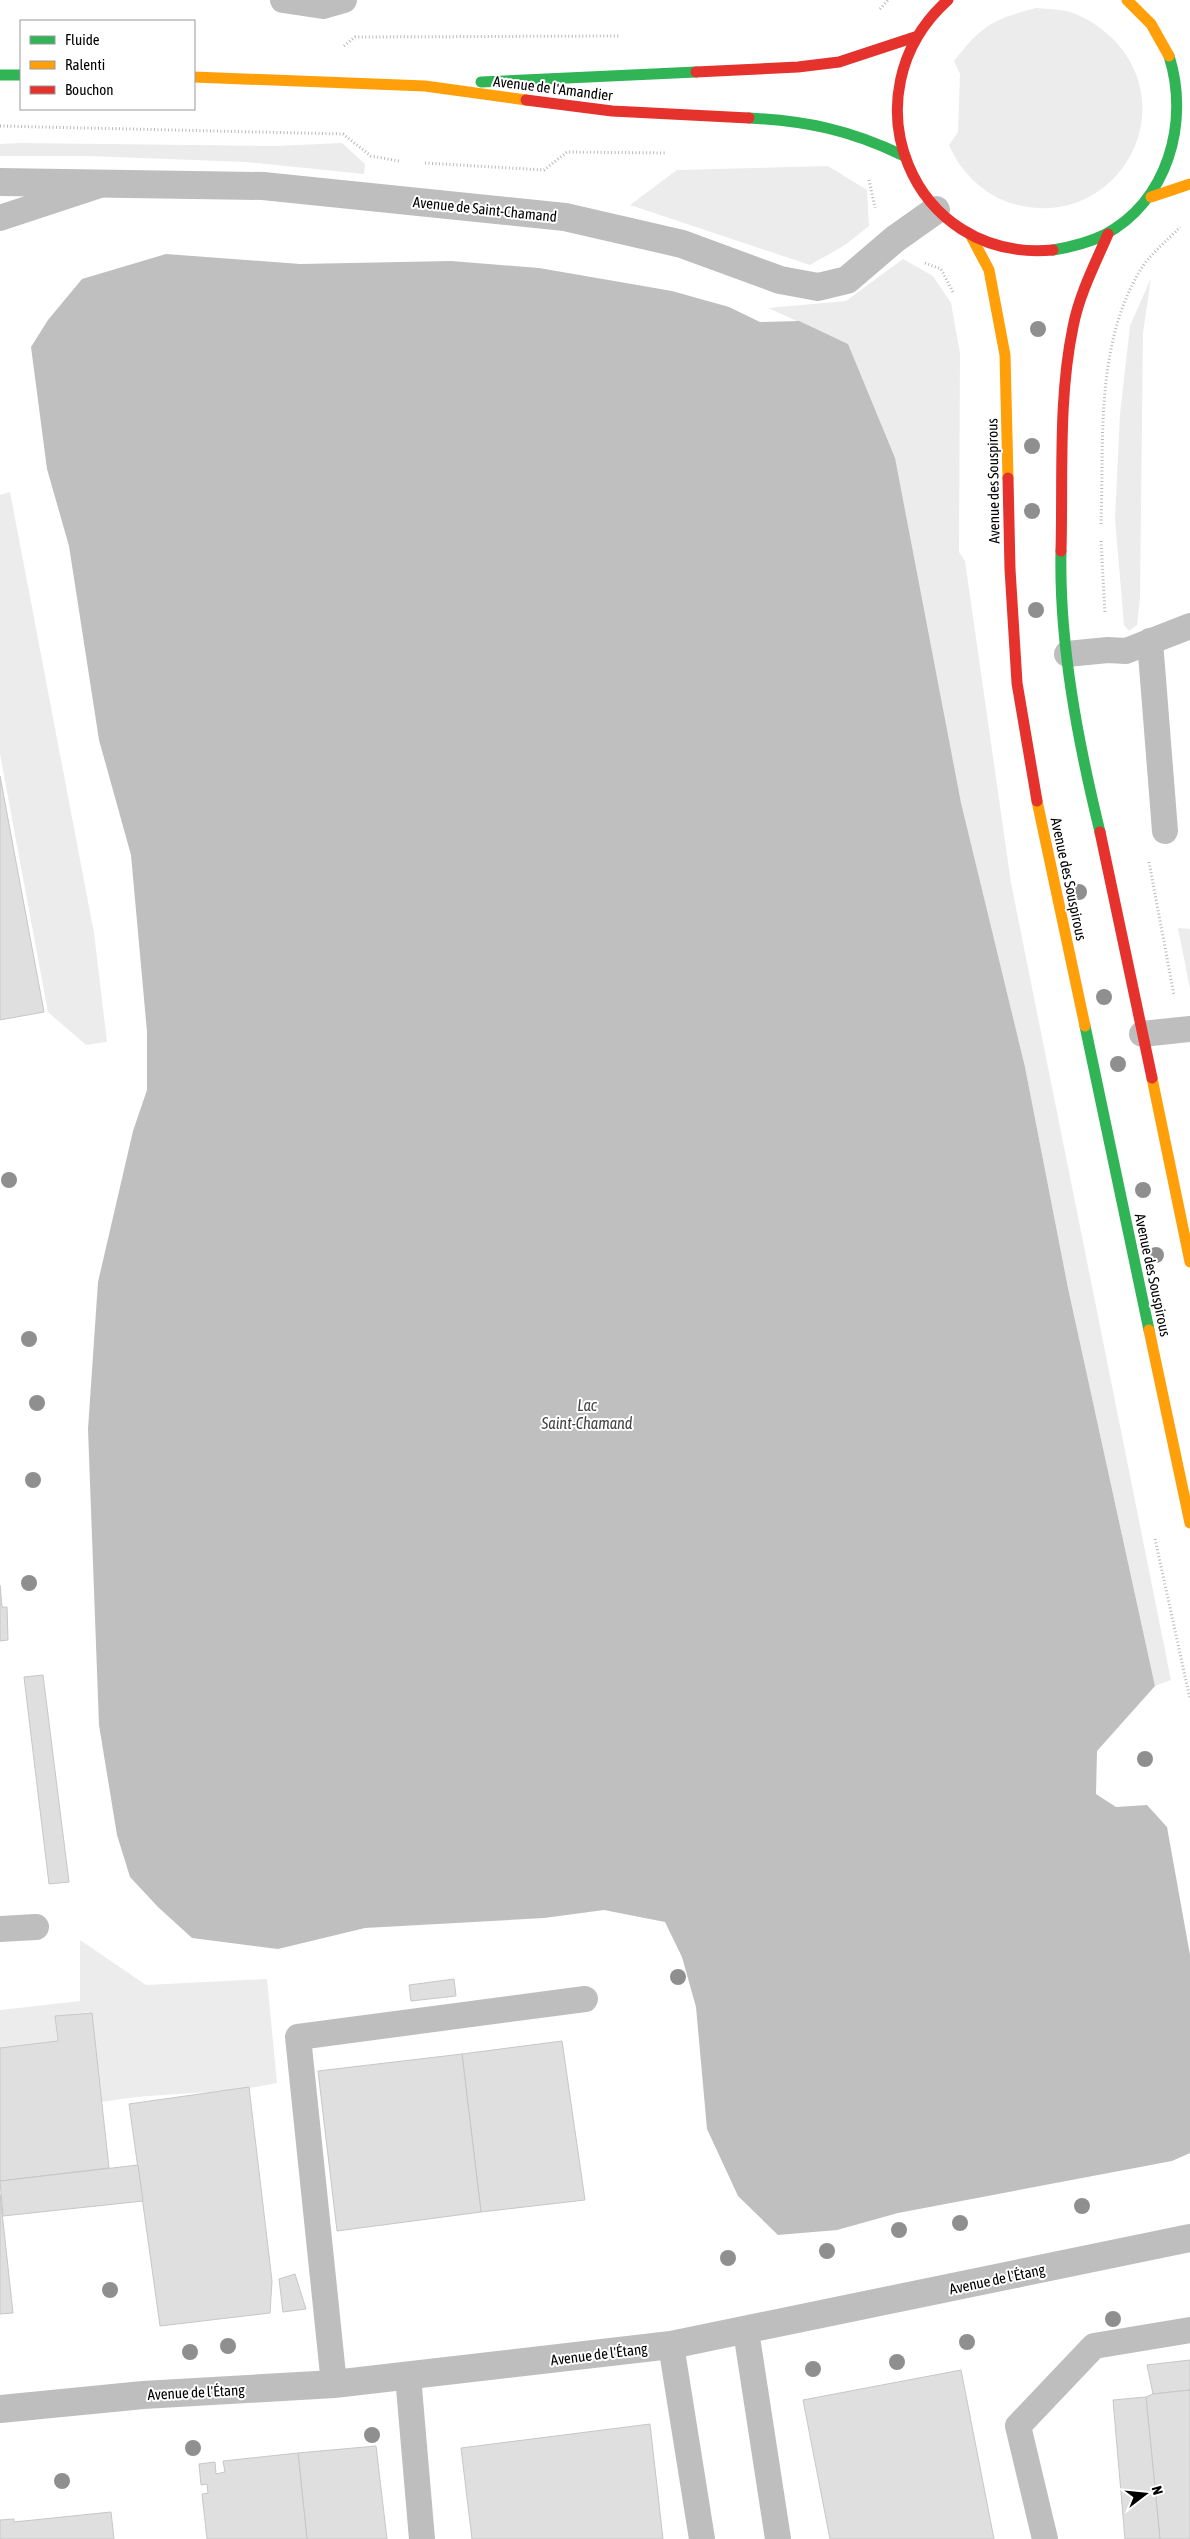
<svg xmlns="http://www.w3.org/2000/svg" width="1190" height="2539" viewBox="0 0 1190 2539" font-family="'Asap Condensed',sans-serif">
<style>
.green{fill:#ececec}
.water{fill:#bfbfbf}
.building{fill:#dfdfdf;stroke:#c7c7c7}
.lines{fill:none;stroke-linecap:round;stroke-linejoin:round}
.path{stroke:#b9b9b9;stroke-width:3;stroke-dasharray:1 2.5;stroke-linecap:butt}
.lane{stroke:#bebebe;stroke-width:26}
.street{stroke:#bebebe;stroke-width:28}
.fast{stroke:#30b455;stroke-width:11}
.slow{stroke:#ff9f0a;stroke-width:11}
.jam{stroke:#e5322d;stroke-width:11}
.tree{fill:#8f8f8f}
.labels{text-anchor:middle;dominant-baseline:central;stroke-width:4;stroke-linejoin:round;paint-order:stroke}
.street-label{font-size:15px;fill:#000;stroke:#fff}
.water-label{font-size:16px;font-style:italic;fill:#444;stroke:#fff}
</style>
<rect width="100%" height="100%" fill="#fff"/>
<g class="green">
<path d="M1036,8C1047,9 1060,9 1070,12C1086,17 1100,27 1112,38C1186,112 1114,232 1014,204C985,196 961,173 949,145L958,132L960,74L954,61C982,25 993,19 1036,8Z"/>
<polygon points="21,143 275,146 342,143 365,164 364,174 246,162 88,156 0,156 0,144"/>
<polygon points="828,166 867,190 869,226 845,245 810,265 630,205 677,170"/>
<polygon points="903,259 933,276 951,303 960,353 959,552 965,561 1011,883 1171,1680 1155,1686 1068,1288 1025,1067 848,344 768,308 846,301"/>
<polygon points="1151,278 1143,333 1140,598 1137,625 1129,631 1124,625 1115,519 1120,414 1130,326"/>
<polygon points="10,492 94,933 107,1042 86,1045 48,1012 0,754 0,495"/>
<polygon points="1178,928 1190,929 1190,989"/>
<path d="M80,1940L146,1985L267,1979L277,2083C219,2096 159,2091 102,2102L89,2012L55,2016L57,2041L0,2048V2010L80,2001Z"/>
</g>
<polygon class="water" points="166,254 300,264 451,261 539,268 672,291 729,307 760,322 799,321 848,344 895,458 961,803 1025,1067 1068,1288 1155,1686 1097,1751 1096,1794 1116,1807 1147,1805 1167,1827 1190,1955 1190,2153 1172,2161 898,2213 837,2230 778,2235 738,2196 707,2129 696,2007 682,1957 665,1922 604,1910 544,1918 365,1928 278,1949 192,1938 158,1907 130,1877 117,1835 99,1725 88,1429 98,1282 133,1131 147,1090 147,1032 131,855 99,740 69,546 47,469 31,347 48,320 82,279"/>
<g class="building">
<polygon points="0,776 44,1012 0,1020"/>
<polygon points="0,1585 2,1607 7,1607 8,1640 0,1641"/>
<polygon points="43,1675 69,1882 49,1884 24,1677"/>
<polygon points="454,1979 456,1996 411,2001 409,1985"/>
<polygon points="92,2013 109,2168 0,2181 0,2048 58,2041 55,2016"/>
<polygon points="562,2041 585,2200 481,2212 462,2054"/>
<polygon points="462,2054 481,2212 337,2231 318,2071"/>
<polygon points="249,2087 272,2281 270,2313 160,2326 129,2104"/>
<polygon points="138,2165 143,2201 3,2216 0,2181"/>
<polygon points="0,2194 13,2313 0,2314"/>
<polygon points="295,2274 306,2309 283,2312 279,2279"/>
<polygon points="1190,2360 1190,2390 1153,2394 1147,2365"/>
<polygon points="961,2370 994,2539 830,2539 803,2400"/>
<polygon points="1190,2390 1190,2539 1160,2539 1146,2397 1153,2394"/>
<polygon points="1146,2397 1160,2539 1125,2539 1113,2400"/>
<polygon points="650,2424 663,2539 472,2539 461,2448"/>
<polygon points="376,2446 387,2539 307,2539 298,2453"/>
<polygon points="298,2453 307,2539 207,2539 202,2494 208,2493 207,2484 201,2485 199,2464 215,2462 216,2474 225,2472 223,2461"/>
<polygon points="111,2512 114,2539 0,2539 0,2520 14,2519 14,2522"/>
</g>
<g class="lines">
<g class="path">
<polyline points="880,9 888,0"/>
<polyline points="344,46 355,37 619,36"/>
<polyline points="0,126 343,134 371,156 399,161"/>
<polyline points="425,163 544,170 567,152 667,153"/>
<polyline points="869,180 875,208"/>
<polyline points="925,263 941,269 954,294"/>
<path d="M1101,524C1104,440 1095,344 1141,269C1150,254 1168,240 1180,227"/>
<polyline points="1101,541 1105,614"/>
<polyline points="1149,862 1174,995"/>
<polyline points="1155,1539 1190,1699"/>
</g>
<g class="lane">
<polyline points="283,0 323,6 344,0"/>
<polyline points="0,218 100,185"/>
<polyline points="1150,641 1165,831"/>
<polyline points="1067,654 1108,650 1126,651 1190,626"/>
<polyline points="1142,1034 1190,1029"/>
<polyline points="0,1929 36,1927"/>
<polyline points="746,2331 778,2539"/>
<polyline points="671,2345 702,2539"/>
<polyline points="408,2376 422,2539"/>
<polyline points="334,2384 298,2037 585,1999"/>
<polyline points="1045,2539 1018,2426 1094,2346 1190,2330"/>
</g>
<g class="street">
<polyline points="0,182 263,186 565,217 682,244 780,280 818,287 847,280 895,239 936,210"/>
<polyline points="0,2409 143,2395 334,2384 671,2345 1190,2238"/>
</g>
<g class="fast">
<polyline points="0,75 21,75"/>
<polyline points="481,82 696,72"/>
<path d="M749,118C807,121 850,130 902,155"/>
<path d="M1053,250C1071,247 1088,243 1104,235C1168,201 1190,122 1169,56"/>
<path d="M1061,551C1059,644 1078,742 1100,832"/>
<polyline points="1085,1026 1149,1330"/>
</g>
<g class="slow">
<polyline points="1127,0 1151,24 1169,56"/>
<polyline points="194,77 425,86 526,100"/>
<polyline points="1151,197 1190,184"/>
<polyline points="971,236 989,270 1005,355 1008,478"/>
<polyline points="1037,801 1085,1026"/>
<polyline points="1152,1078 1190,1262"/>
<polyline points="1149,1330 1190,1523"/>
</g>
<g class="jam">
<path d="M948,0C844,93 911,263 1053,250"/>
<polyline points="696,72 798,67 839,62 915,37"/>
<polyline points="526,100 612,111 749,118"/>
<polyline points="1008,478 1010,569 1017,683 1037,801"/>
<path d="M1061,551C1063,477 1058,399 1073,327C1079,295 1095,264 1108,234"/>
<polyline points="1100,832 1152,1078"/>
</g>
</g>
<g class="tree">
<circle cx="1038" cy="329" r="8"/>
<circle cx="1032" cy="446" r="8"/>
<circle cx="1032" cy="511" r="8"/>
<circle cx="1036" cy="610" r="8"/>
<circle cx="1079" cy="892" r="8"/>
<circle cx="1104" cy="997" r="8"/>
<circle cx="1118" cy="1064" r="8"/>
<circle cx="9" cy="1180" r="8"/>
<circle cx="1143" cy="1190" r="8"/>
<circle cx="1156" cy="1255" r="8"/>
<circle cx="29" cy="1339" r="8"/>
<circle cx="37" cy="1403" r="8"/>
<circle cx="33" cy="1480" r="8"/>
<circle cx="29" cy="1583" r="8"/>
<circle cx="1145" cy="1759" r="8"/>
<circle cx="678" cy="1977" r="8"/>
<circle cx="1082" cy="2206" r="8"/>
<circle cx="960" cy="2223" r="8"/>
<circle cx="899" cy="2230" r="8"/>
<circle cx="827" cy="2251" r="8"/>
<circle cx="728" cy="2258" r="8"/>
<circle cx="110" cy="2290" r="8"/>
<circle cx="1113" cy="2319" r="8"/>
<circle cx="967" cy="2342" r="8"/>
<circle cx="228" cy="2346" r="8"/>
<circle cx="190" cy="2352" r="8"/>
<circle cx="897" cy="2362" r="8"/>
<circle cx="813" cy="2369" r="8"/>
<circle cx="372" cy="2435" r="8"/>
<circle cx="193" cy="2448" r="8"/>
<circle cx="62" cy="2481" r="8"/>
</g>
<g class="labels">
<g class="street-label">
<text transform="translate(553 88) rotate(7)">Avenue de l'Amandier</text>
<text transform="translate(485 209) rotate(6)">Avenue de Saint-Chamand</text>
<text transform="translate(993 481) rotate(-91)">Avenue des Souspirous</text>
<text transform="translate(1069 879) rotate(78)">Avenue des Souspirous</text>
<text transform="translate(1153 1275) rotate(78)">Avenue des Souspirous</text>
<text transform="translate(997 2279) rotate(-12)">Avenue de l'Étang</text>
<text transform="translate(599 2354) rotate(-7)">Avenue de l'Étang</text>
<text transform="translate(196 2392) rotate(-3)">Avenue de l'Étang</text>
</g>
<g class="water-label">
<text x="587" y="1405">Lac<tspan x="587" dy="18">Saint-Chamand</tspan></text>
</g>
</g>
<rect x="20" y="20" width="175" height="90" fill="#ffffff" stroke="#999999"/>
<rect x="30" y="36" width="25" height="8" fill="#30b455" stroke="#999999"/>
<text x="65" y="45" font-size="15" fill="#000000">Fluide</text>
<rect x="30" y="61" width="25" height="8" fill="#ff9f0a" stroke="#999999"/>
<text x="65" y="70" font-size="15" fill="#000000">Ralenti</text>
<rect x="30" y="86" width="25" height="8" fill="#e5322d" stroke="#999999"/>
<text x="65" y="95" font-size="15" fill="#000000">Bouchon</text>
<g transform="translate(1145 2494) rotate(74)" stroke="#ffffff" stroke-width="4" paint-order="stroke">
<path d="M0-4L9 19L0 12L-9 19Z" fill="#000000"/>
<text y="-8" font-size="14" font-weight="bold" text-anchor="middle" fill="#000000">N</text>
</g>
</svg>
